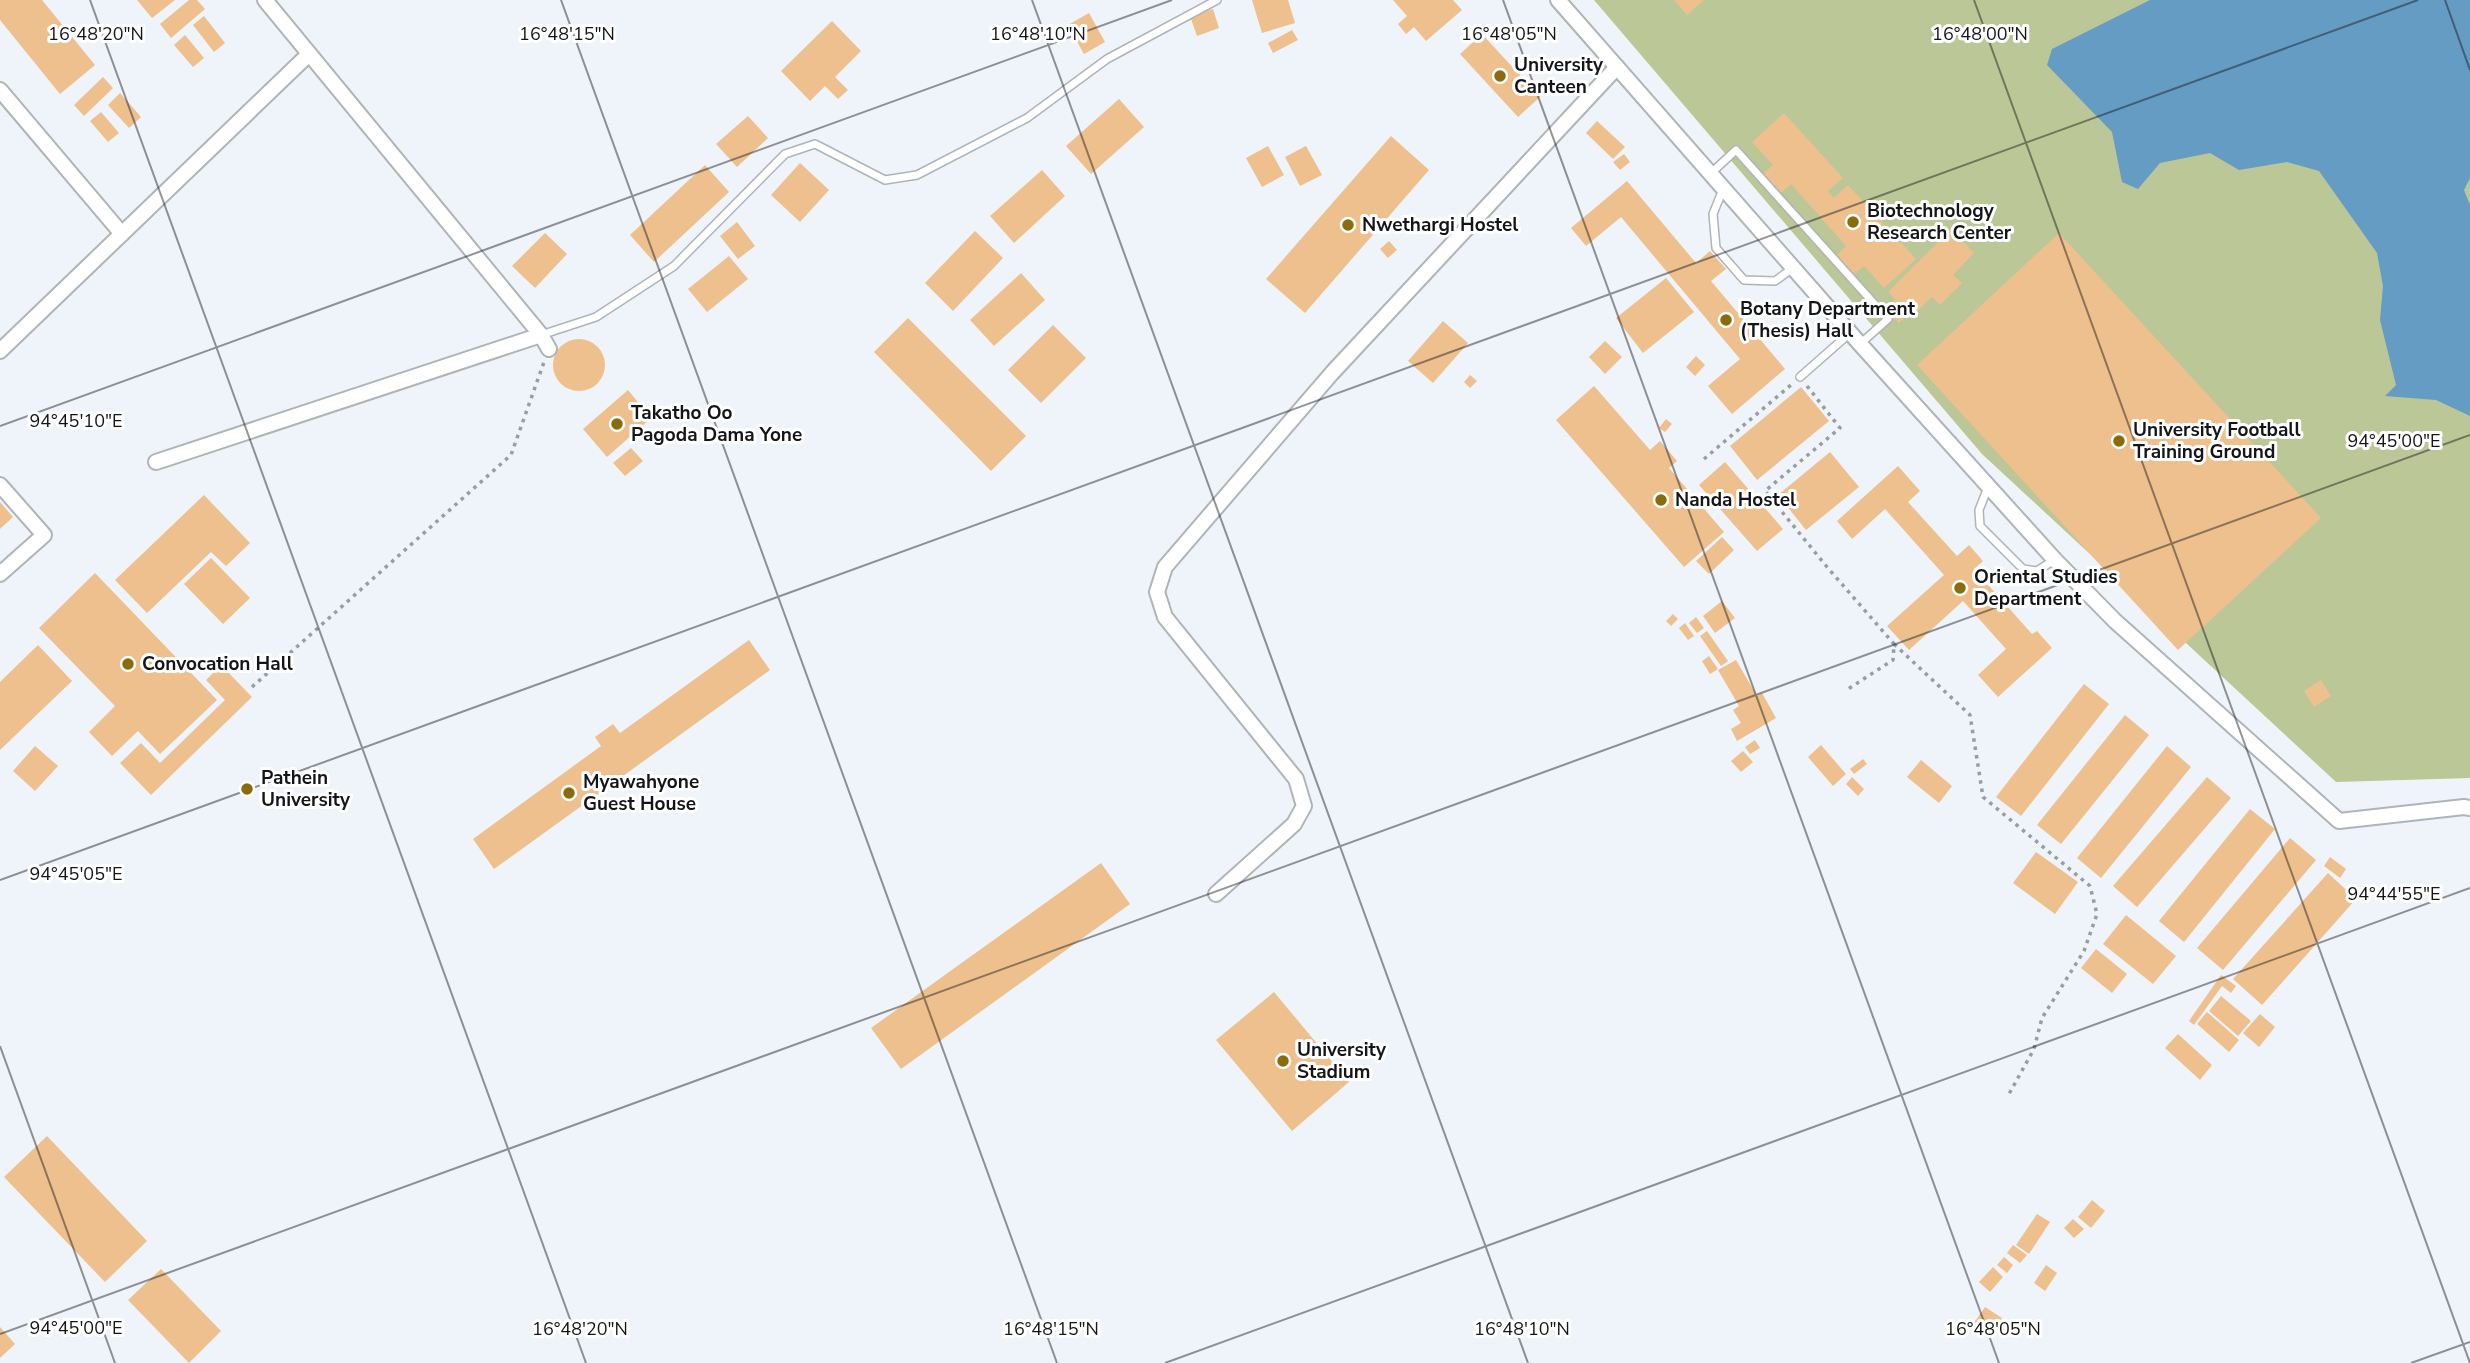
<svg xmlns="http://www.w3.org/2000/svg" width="2470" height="1363" viewBox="0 0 2470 1363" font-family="'Nunito Sans',sans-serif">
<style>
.green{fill:#bbc796}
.water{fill:#649cc4}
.building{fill:#edc08d}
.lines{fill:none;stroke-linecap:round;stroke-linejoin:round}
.service-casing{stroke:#afb4b9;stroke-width:10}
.minor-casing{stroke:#afb4b9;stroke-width:18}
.path{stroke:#999ca1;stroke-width:3.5;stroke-dasharray:3.5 5;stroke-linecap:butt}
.service{stroke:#fff;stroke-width:7}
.minor{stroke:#fff;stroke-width:14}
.ticks{fill:none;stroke:#141518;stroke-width:2;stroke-opacity:0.45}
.poi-dot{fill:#8b6c0d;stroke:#fff;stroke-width:2.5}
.labels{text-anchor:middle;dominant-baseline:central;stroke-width:6;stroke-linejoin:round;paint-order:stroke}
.poi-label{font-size:19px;font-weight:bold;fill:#141518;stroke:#fff;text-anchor:start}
.ticks-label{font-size:18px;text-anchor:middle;fill:#141518;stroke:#fff;stroke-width:6;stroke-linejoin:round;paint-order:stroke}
</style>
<rect width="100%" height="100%" fill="#eff4fa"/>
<polygon class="green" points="1594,0 2470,0 2470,778 2336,782 1982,454"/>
<polygon class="water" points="2150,0 2470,0 2470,178 2464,190 2470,205 2470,416 2436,400 2385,396 2396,385 2380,320 2383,286 2377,253 2319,171 2287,162 2239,170 2210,153 2160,163 2138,189 2122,182 2112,132 2047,65 2052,49"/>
<g class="building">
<polygon points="0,0 42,0 95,65 60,94 0,20"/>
<polygon points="137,0 175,0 152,18"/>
<polygon points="189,0 197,0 205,9 171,38 160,24"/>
<polygon points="1252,0 1288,0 1295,23 1262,33"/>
<polygon points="1393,0 1453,0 1462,10 1426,41 1414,27 1406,34 1398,24 1407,16"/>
<polygon points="1674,0 1704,0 1687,15"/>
<polygon points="1213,9 1219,28 1197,36 1190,16"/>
<polygon points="1089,13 1105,42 1084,54 1068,25"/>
<polygon points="204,16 225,43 214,52 193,25"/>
<polygon points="832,21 861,51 835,77 848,90 838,99 825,86 810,101 781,71"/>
<polygon points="1292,30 1298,40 1273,53 1268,43"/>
<polygon points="1482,34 1540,97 1518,117 1460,54"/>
<polygon points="185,35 204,58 193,67 174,45"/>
<polygon points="103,77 113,88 84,116 74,105"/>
<polygon points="120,93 141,117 129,128 108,105"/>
<polygon points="1119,99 1144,127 1091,174 1066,146"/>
<polygon points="101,112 119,133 108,142 90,121"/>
<polygon points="1784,113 1843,178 1828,191 1834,198 1848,185 1916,259 1884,288 1864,266 1853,275 1836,256 1846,246 1791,184 1780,194 1763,174 1773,165 1752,142"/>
<polygon points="748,116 768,138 737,167 716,144"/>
<polygon points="1597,121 1625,147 1613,159 1586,133"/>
<polygon points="1391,136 1429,170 1305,313 1266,279"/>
<polygon points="1268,146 1284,175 1262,187 1246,158"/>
<polygon points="1306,146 1322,175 1300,186 1285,157"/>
<polygon points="1624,154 1630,162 1620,170 1613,162"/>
<polygon points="800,163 829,190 800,222 771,195"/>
<polygon points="705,165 729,192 654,262 630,235"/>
<polygon points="1042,170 1065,196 1014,243 990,216"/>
<polygon points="1627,181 1696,263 1710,251 1726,269 1711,281 1785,369 1732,414 1708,386 1740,359 1621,217 1586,246 1571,228"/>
<polygon points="737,222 755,246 738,259 720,236"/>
<polygon points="1951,229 1974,253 1953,275 1962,283 1940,305 1932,297 1912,316 1909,313 1899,323 1885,309 1895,299 1888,292"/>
<polygon points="975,231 1003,258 953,311 925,283"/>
<polygon points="545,233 567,254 535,288 512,266"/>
<polygon points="2059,233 2321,518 2178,650 1917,365"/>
<polygon points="1389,241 1397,250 1388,258 1380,249"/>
<polygon points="729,256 748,279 707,312 688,289"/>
<polygon points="1021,273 1045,300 994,346 970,320"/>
<polygon points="1666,278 1694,312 1643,353 1616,318"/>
<polygon points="908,318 1026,436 991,471 874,352"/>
<polygon points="1443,321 1468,343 1433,383 1408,361"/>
<polygon points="1053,325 1086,358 1041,403 1008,370"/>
<circle cx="579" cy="365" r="26"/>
<polygon points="1605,341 1622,357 1605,374 1589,357"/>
<polygon points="1696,356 1705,365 1695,376 1686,367"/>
<polygon points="1470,375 1477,381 1470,388 1464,382"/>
<polygon points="1594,386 1650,450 1660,441 1677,461 1669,468 1724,532 1684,567 1556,420"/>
<polygon points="1801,387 1829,421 1757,480 1730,446"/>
<polygon points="628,390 651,418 607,457 583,429"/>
<polygon points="1666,419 1672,424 1665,432 1659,428"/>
<polygon points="631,448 643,461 625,476 613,463"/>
<polygon points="1830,452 1859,487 1806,530 1778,495"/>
<polygon points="1725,462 1783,529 1757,551 1699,485"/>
<polygon points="1898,466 1920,491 1908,502 1957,556 1969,545 1983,561 1974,569 2032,634 2037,631 2052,648 1998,697 1978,675 2006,649 1963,601 1909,650 1887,626 1944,575 1885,509 1852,539 1837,521"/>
<polygon points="204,495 250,543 226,566 211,552 147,613 115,580"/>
<polygon points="0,502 13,517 0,529"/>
<polygon points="1722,537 1734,550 1709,574 1696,561"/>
<polygon points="211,558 250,598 223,624 184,584"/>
<polygon points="95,573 217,700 160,754 138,731 112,756 89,732 115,706 39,628"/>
<polygon points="1722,601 1735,618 1715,633 1703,616"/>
<polygon points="1673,614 1678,619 1671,626 1666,621"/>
<polygon points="1696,617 1704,628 1697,633 1689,623"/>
<polygon points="1685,623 1694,636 1688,640 1679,628"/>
<polygon points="1707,631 1728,661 1721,666 1700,636"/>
<polygon points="749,640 770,670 494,869 473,839 601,746 595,737 613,724 620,733"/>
<polygon points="38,645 72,681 0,750 0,682"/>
<polygon points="1709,656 1718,669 1710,674 1702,661"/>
<polygon points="1736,660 1757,696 1762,693 1776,718 1737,741 1731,729 1741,723 1733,710 1739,706 1718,670"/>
<polygon points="221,665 252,697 151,795 120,763 141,743 160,763 225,700 206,680"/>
<polygon points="2321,680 2331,696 2314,707 2304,691"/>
<polygon points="2084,684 2109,704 2021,816 1996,797"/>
<polygon points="2125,715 2149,735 2061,844 2037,825"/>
<polygon points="1755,740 1760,748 1750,754 1745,747"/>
<polygon points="1821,745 1846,774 1833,786 1808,757"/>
<polygon points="35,746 58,766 35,791 13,771"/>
<polygon points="2167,746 2191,767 2101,878 2077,858"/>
<polygon points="1743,751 1753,762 1741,772 1731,761"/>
<polygon points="1863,759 1867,764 1854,774 1850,769"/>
<polygon points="1921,760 1952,786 1939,803 1907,777"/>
<polygon points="1852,777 1864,789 1858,796 1846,784"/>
<polygon points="2207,777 2231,798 2137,907 2113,886"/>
<polygon points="2250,809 2275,829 2184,942 2159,921"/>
<polygon points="2290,838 2316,860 2223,970 2197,948"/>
<polygon points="2036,852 2078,882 2055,914 2013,883"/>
<polygon points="2330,857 2346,869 2340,878 2324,866"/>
<polygon points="1101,863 1130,904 901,1069 871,1028"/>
<polygon points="2328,873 2356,899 2262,1005 2233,979"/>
<polygon points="2126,915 2176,956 2153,984 2103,944"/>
<polygon points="2096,949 2127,974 2112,993 2081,968"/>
<polygon points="2221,975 2236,986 2231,993 2222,986 2194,1025 2189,1021"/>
<polygon points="1274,992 1349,1082 1292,1131 1216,1040"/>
<polygon points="2221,996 2251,1021 2238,1036 2209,1011"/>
<polygon points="2207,1012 2239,1040 2229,1052 2197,1024"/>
<polygon points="2260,1014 2275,1027 2259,1047 2243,1033"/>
<polygon points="2178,1034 2212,1065 2200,1080 2165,1048"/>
<polygon points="47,1136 147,1241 105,1282 4,1177"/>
<polygon points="2092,1200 2105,1211 2091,1228 2078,1217"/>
<polygon points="2037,1214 2050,1222 2029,1254 2016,1245"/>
<polygon points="2073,1219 2084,1229 2074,1238 2064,1228"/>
<polygon points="2013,1245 2027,1255 2020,1263 2007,1253"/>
<polygon points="2004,1257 2013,1265 2007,1273 1997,1265"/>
<polygon points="2046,1265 2057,1273 2045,1291 2034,1283"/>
<polygon points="1993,1267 2003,1277 1990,1292 1979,1282"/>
<polygon points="161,1269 221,1331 189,1363 128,1300"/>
<polygon points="1985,1307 2002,1318 1987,1338 1971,1327"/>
<polygon points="0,1327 15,1344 0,1358"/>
</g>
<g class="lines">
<defs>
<g id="service">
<polyline points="1710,174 1736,150 1888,319 1860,344"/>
<polyline points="1723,189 1713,214 1716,248 1744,280 1775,281 1793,268"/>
<polyline points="541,335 596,317 674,266 785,154 815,144 885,180 917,175 1027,118 1107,59 1217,0"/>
<polyline points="1800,377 1850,333"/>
<polyline points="1988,487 1979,510 1980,526 2023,569 2037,571 2054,560"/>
</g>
<g id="minor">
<polyline points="265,0 541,335 549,349"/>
<polyline points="1558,0 1860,344 2055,560 2115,621 2339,821 2464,807 2470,808"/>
<polyline points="0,90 122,234"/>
<polyline points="0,351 309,54"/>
<polyline points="156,462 541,335"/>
<polyline points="0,485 44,535 0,574"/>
<polyline points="1216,894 1294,824 1304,806 1296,779 1165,617 1157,592 1165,567 1332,373 1617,67"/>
</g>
</defs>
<use href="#service" class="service-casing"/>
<use href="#minor" class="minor-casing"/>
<g class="path">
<polyline points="1807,386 1840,428 1765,491 1827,567 1894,644 1893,660 1845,691"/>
<polyline points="1704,459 1792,384"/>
<polyline points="1894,644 1970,715 1983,797 2090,886 2097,914 2084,951 2042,1018 2034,1049 2009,1094"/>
<polyline points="252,687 511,455 544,362"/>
</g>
<use href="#service" class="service"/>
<use href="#minor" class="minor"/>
</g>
<path class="ticks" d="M90,0L586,1363M561,0L1057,1363M1032,0L1528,1363M1503,0L1999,1363M1974,0L2470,1363M2445,0L2470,70M0,426L1172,0M0,880L2418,0M0,1046L115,1363M0,1334L2470,435M1165,1363L2470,888M2411,1363L2470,1342"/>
<g class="poi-dot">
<circle cx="1500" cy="76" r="7"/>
<circle cx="1853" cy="222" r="7"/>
<circle cx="1348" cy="225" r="7"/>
<circle cx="1726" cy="320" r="7"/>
<circle cx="617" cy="424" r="7"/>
<circle cx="2119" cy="441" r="7"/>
<circle cx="1661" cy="500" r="7"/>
<circle cx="1960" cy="588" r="7"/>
<circle cx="128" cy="664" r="7"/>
<circle cx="247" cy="789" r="7"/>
<circle cx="569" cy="793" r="7"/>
<circle cx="1283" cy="1061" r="7"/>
</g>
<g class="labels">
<g class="poi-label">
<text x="1514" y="65">University<tspan x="1514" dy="22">Canteen</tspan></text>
<text x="1867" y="211">Biotechnology<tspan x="1867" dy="22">Research Center</tspan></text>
<text x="1362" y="225">Nwethargi Hostel</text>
<text x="1740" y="309">Botany Department<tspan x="1740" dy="22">(Thesis) Hall</tspan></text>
<text x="631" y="413">Takatho Oo<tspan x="631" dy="22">Pagoda Dama Yone</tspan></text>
<text x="2133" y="430">University Football<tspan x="2133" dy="22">Training Ground</tspan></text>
<text x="1675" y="500">Nanda Hostel</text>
<text x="1974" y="577">Oriental Studies<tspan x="1974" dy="22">Department</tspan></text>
<text x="142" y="664">Convocation Hall</text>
<text x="261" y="778">Pathein<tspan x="261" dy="22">University</tspan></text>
<text x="583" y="782">Myawahyone<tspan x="583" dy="22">Guest House</tspan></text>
<text x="1297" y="1050">University<tspan x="1297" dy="22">Stadium</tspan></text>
</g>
</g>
<g class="ticks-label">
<text x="96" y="40">16°48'20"N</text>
<text x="567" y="40">16°48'15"N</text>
<text x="1038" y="40">16°48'10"N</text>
<text x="1509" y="40">16°48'05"N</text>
<text x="1980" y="40">16°48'00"N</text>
<text x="76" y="427">94°45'10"E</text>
<text x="2394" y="447">94°45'00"E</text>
<text x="76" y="880">94°45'05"E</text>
<text x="2394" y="900">94°44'55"E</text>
<text x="76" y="1334">94°45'00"E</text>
<text x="580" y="1335">16°48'20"N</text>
<text x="1051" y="1335">16°48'15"N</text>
<text x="1522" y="1335">16°48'10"N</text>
<text x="1993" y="1335">16°48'05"N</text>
</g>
</svg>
